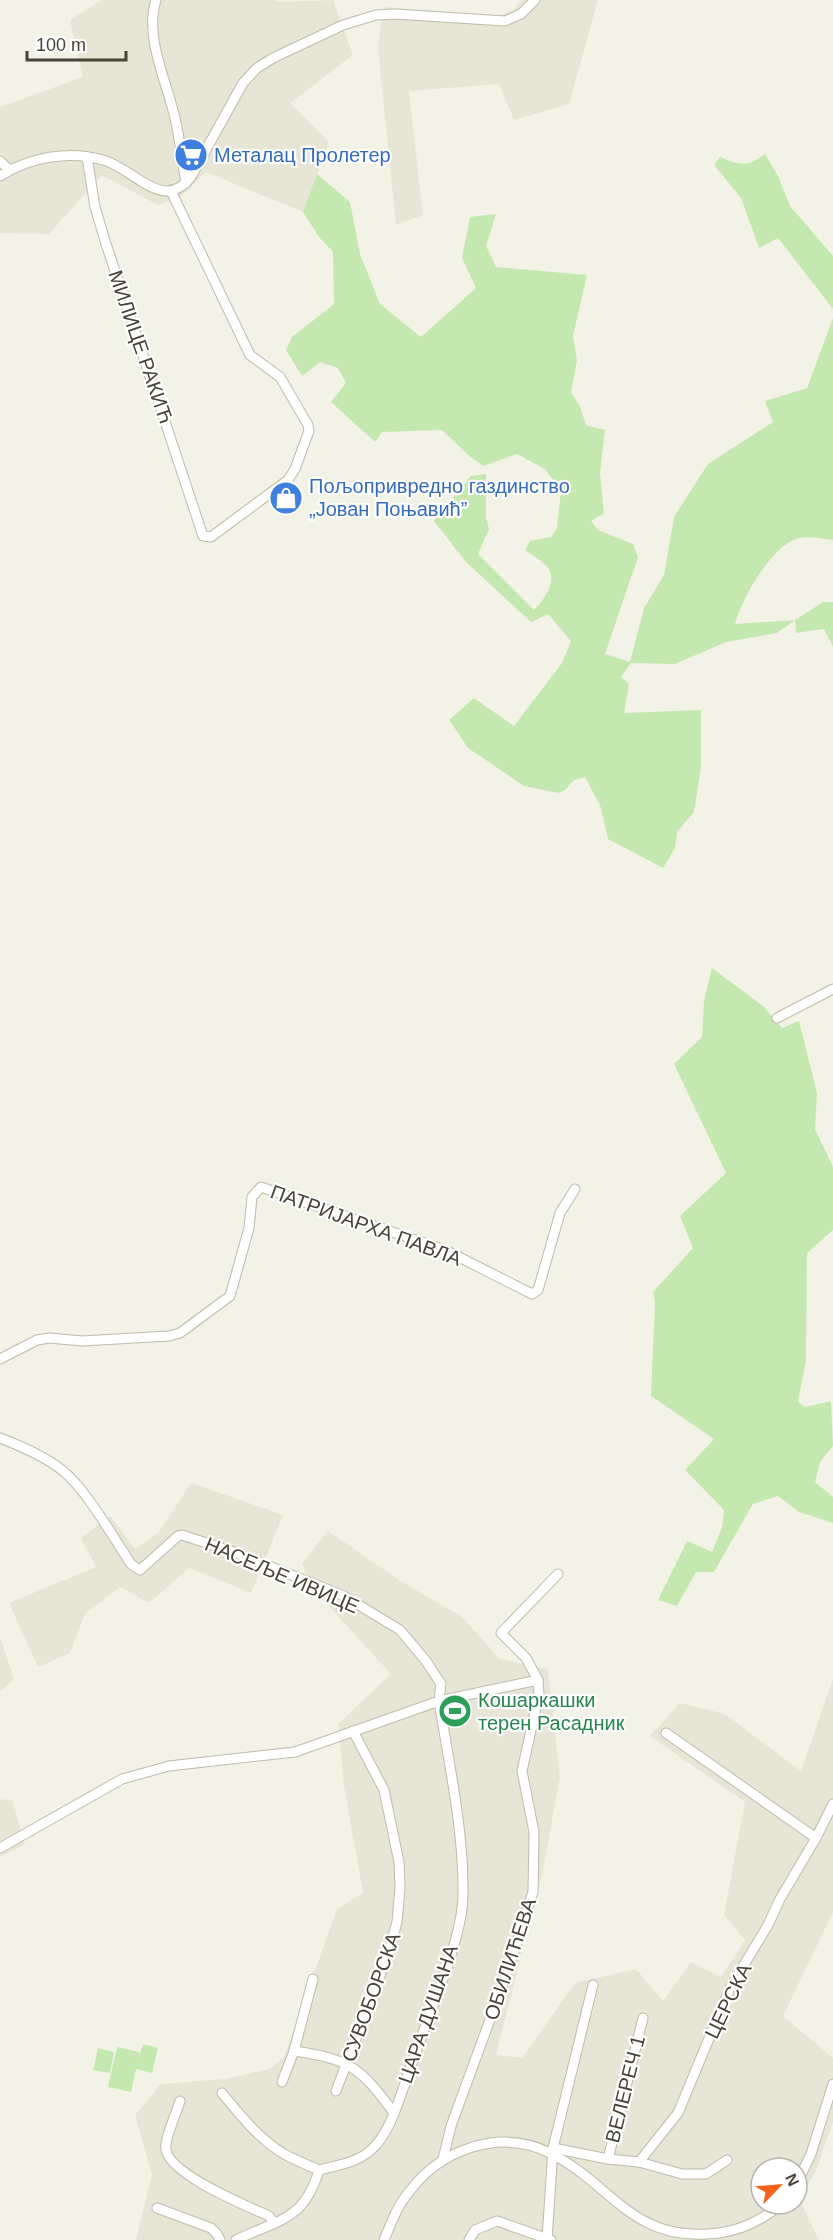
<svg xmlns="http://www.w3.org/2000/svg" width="833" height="2240" viewBox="0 0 833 2240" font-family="Helvetica,sans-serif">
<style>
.residential{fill:#e7e5d5;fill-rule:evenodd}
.green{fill:#c5e8b0}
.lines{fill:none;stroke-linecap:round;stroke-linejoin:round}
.minor-casing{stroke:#bfbbaa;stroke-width:11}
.minor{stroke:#fff;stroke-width:9}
.labels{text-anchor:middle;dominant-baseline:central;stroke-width:4.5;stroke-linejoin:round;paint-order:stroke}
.shop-label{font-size:20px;fill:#366cbe;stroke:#fff;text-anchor:start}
.street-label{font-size:20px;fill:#474336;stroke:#fff}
.leisure-label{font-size:20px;fill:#27864d;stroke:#fff;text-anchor:start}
</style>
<rect width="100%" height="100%" fill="#f3f2e7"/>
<g class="residential">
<polygon points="102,0 275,0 278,2 333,0 353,55 290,103 329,142 303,212 206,172 182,196 158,205 102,175 49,234 0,233 0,107 83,77 70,20"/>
<polygon points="521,0 598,0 569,104 514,120 499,84 409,91 423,215 396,225 378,48 383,7 498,16 514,10"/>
<polygon points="191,1483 283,1515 251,1593 189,1568 149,1603 120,1587 85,1614 70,1653 38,1667 9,1603 96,1567 81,1538 110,1516 135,1549 159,1532"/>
<path d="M328,1531L399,1580L462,1617L500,1659L548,1669L560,1777L543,1870L496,2055L522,2058L575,1983L636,1969L663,2001L691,1962L721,1977L745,1940L724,1915L745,1802L650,1736L680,1703L725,1714L801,1771L833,1679V1912L783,2016L833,2058V2122L815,2173L799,2198L819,2240H136L152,2175L135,2115L161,2084L225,2079L270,2069L284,2057L337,1909L363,1893L344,1786L338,1724L391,1674L313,1589L302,1563ZM761,2168H797V2204H761Z"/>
<polygon points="0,1637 14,1679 0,1692"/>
<polygon points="0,1799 13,1801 24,1845 0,1857"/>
</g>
<g class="green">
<path d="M765,154L778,176L790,206L833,256V309L778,238L759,248L741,198L714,165L720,157C741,165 746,168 765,154Z"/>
<path d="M317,174L350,202L360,254L380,304L421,337L476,288L462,258L470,217L496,214L486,246L496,267L587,275L573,336L577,361L571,392L580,407L586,425L605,430L600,473L604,513L591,521L598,530L633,544L638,557L605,654L630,662L644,608L664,575L674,517L708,464L773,422L765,401L807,388L833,318V540C822,539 806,535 796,539C770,548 742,599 735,624L795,620L823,602H833V647L824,629L796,633L795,620L777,633L726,642L675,664L631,663L621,677L629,684L624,713L701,710V767L694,812L677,832L675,848L663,868L608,839L600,805L585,777L573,781L565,790L558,793L524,786L468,748L449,720L474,698L514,726L562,663L571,641L548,614L531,622L466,562L434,521L471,476L486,474V517L489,529L478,554L534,610C543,601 558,581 548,568C543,561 532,555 525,550L530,541L551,537L557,528L561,491L545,469L517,454L483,466L468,455L442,430L382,432L375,442L331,402L346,383L338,368L320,362L302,376L286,350L292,337L334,304L333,252L319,237L303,212Z"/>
<polygon points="712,968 763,1006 782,1028 799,1021 817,1093 815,1129 833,1167 833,1230 807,1253 806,1360 798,1402 805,1407 831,1401 833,1446 820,1462 815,1482 833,1497 833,1523 799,1512 778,1496 753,1504 714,1572 696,1572 677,1606 658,1600 687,1541 712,1552 722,1528 724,1510 685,1470 714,1439 651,1396 655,1303 653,1292 693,1248 680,1216 726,1173 674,1064 702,1037 704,1001"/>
<polygon points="460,1703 463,1717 449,1719 447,1706"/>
<polygon points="143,2044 158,2048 152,2073 136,2069 131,2092 108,2087 117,2047 139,2052 138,2059"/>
<polygon points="98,2048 114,2052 110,2073 93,2070"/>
</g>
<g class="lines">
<defs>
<g id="minor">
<path d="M156,0C144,37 167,82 175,118C180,139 182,161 186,183"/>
<polyline points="87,157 95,207 106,244 203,536 211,537 288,480 295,469 309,431 308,425 280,377 250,355 171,191"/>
<polyline points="0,161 9,170"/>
<path d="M0,176C30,157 69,150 103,160C134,168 164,215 192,175L243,83L257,68L273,58L343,25L376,15L395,14L505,21L521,14L535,0"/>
<polyline points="777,1018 833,989"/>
<polyline points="0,1359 37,1340 49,1338 82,1341 169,1336 180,1333 230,1296 249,1228 252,1197 261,1187 445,1250 532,1294 538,1290 560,1213 575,1189"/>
<path d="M0,1438C21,1446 44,1456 62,1470C86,1489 113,1537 131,1564L140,1570L178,1536L182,1535L234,1552L344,1596L400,1630L426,1661L441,1684L439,1701C449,1765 464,1830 463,1896C462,1941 429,2013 414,2057C405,2081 393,2127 376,2145C362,2162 339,2165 319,2170C304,2221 279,2219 236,2240"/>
<polyline points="666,1733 816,1838"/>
<polyline points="0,1848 122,1779 169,1766 295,1752 439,1701 538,1680"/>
<path d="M294,2051C350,2059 361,2068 394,2113"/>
<polyline points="282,2082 294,2051 313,1979"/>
<polyline points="336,2091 388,1955 397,1922 400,1888 399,1862 384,1790 353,1731"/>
<path d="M222,2093C240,2115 259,2139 284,2154C295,2160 307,2165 319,2170"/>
<path d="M180,2101C177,2112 164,2139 166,2149C168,2174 247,2206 269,2216L274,2223"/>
<polyline points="553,2148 593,1985"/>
<polyline points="443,2159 451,2126 506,1976 533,1892 534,1832 522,1771 539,1694 538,1680 526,1658 501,1633 558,1574"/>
<polyline points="608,2159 643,2018"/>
<polyline points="639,2162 678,2113 730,1988 768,1925 780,1899 816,1838 833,1804"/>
<polyline points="797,2183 811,2154 833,2084"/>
<polyline points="157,2208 211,2228 217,2234 220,2240"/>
<path d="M384,2240C391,2224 397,2206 409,2192C441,2149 500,2128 550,2153C610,2183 631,2239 707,2234C736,2233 759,2223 781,2204"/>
<polyline points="469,2240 475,2230 497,2221 551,2240"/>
<polyline points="547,2240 553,2148 608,2159 639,2162 682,2174 706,2174 727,2160"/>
</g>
</defs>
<use href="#minor" class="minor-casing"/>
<use href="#minor" class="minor"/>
</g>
<defs>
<symbol id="supermarket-disc" viewBox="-11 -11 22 22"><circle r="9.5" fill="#3f7fe0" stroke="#fff"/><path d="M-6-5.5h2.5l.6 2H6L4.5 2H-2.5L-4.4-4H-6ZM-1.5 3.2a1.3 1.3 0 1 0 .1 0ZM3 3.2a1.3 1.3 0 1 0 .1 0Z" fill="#fff"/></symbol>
<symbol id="shop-disc" viewBox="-11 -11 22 22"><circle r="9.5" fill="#3f7fe0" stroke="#fff"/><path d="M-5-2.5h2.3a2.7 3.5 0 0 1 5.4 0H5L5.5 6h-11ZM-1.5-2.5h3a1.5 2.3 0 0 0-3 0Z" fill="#fff"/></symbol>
<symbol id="stadium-disc" viewBox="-11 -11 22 22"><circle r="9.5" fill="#2e9e5b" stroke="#fff"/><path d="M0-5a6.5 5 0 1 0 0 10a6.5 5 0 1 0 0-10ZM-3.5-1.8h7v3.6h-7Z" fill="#fff"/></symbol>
</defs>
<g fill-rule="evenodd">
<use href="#supermarket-disc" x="172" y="136" width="38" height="38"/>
<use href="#shop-disc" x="267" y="479" width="38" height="38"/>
<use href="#stadium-disc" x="436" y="1692" width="38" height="38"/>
</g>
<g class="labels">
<g class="shop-label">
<text x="214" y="155">Металац Пролетер</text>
<text x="309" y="486">Пољопривредно газдинство<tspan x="309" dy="23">„Јован Поњавић”</tspan></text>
</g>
<g class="street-label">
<text transform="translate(141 347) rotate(71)">МИЛИЦЕ РАКИЋ</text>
<text transform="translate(366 1225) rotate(20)">ПАТРИЈАРХА ПАВЛА</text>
<text transform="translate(282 1575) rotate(23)">НАСЕЉЕ ИВИЦЕ</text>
<text transform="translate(510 1959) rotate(-72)">ОБИЛИЋЕВА</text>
<text transform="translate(371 1997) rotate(-70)">СУВОБОРСКА</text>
<text transform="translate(728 2001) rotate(-64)">ЦЕРСКА</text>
<text transform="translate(428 2014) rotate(-71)">ЦАРА ДУШАНА</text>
<text transform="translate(625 2089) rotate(-76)">ВЕЛЕРЕЧ 1</text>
</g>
<g class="leisure-label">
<text x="478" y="1700">Кошаркашки<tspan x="478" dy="23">терен Расадник</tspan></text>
</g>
</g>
<g transform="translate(779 2186) rotate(65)"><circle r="28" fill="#ffffff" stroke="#b5b4af" stroke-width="1.5"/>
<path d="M0-4.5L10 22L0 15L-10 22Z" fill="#f86219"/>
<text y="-9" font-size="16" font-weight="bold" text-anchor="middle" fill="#474336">N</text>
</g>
<path d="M27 51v9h99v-9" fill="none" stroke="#474336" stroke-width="3"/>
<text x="36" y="51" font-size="18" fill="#474336" stroke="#ffffff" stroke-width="4.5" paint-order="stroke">100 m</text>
</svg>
